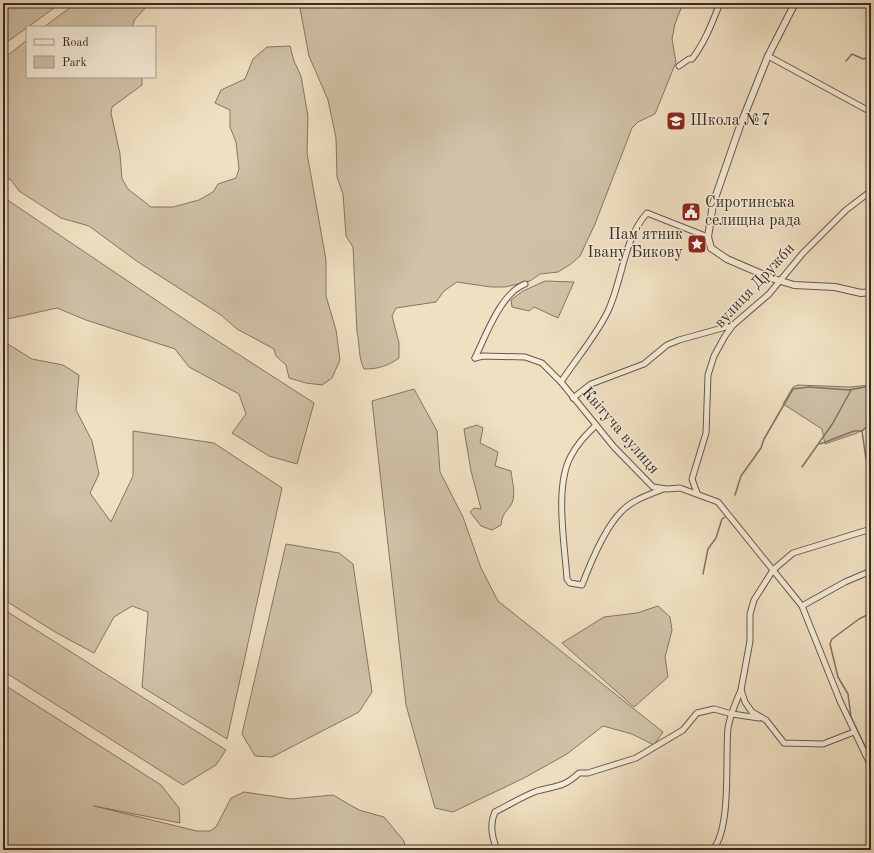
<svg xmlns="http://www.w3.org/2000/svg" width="874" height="853" viewBox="0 0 874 853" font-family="'Old Standard TT',serif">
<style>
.green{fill:#d1c1a7;stroke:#847666}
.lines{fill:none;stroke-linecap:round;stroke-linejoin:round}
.stream{stroke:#817263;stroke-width:1.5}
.minor-casing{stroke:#66584c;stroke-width:7}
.tertiary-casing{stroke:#66584c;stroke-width:8}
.minor{stroke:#f5ebd7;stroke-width:5}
.tertiary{stroke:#f5ebd7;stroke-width:6}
.labels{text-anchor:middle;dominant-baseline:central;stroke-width:3;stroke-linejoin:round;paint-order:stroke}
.poi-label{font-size:16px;fill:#382b25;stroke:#f5ebd7;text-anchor:start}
.street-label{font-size:16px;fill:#382b25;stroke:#f5ebd7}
</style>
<rect width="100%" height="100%" fill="#f0e0c2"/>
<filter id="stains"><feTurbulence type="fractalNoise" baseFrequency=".005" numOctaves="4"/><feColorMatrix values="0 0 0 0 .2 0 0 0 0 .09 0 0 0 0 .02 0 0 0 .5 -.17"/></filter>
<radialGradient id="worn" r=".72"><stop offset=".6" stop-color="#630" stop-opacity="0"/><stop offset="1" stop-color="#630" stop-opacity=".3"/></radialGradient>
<g class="green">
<polygon points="3,3 61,3 3,45"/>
<polygon points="76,3 150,3 135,19 132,27 44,27"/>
<path d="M299,3H683L675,24L672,39L676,62L655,114L638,122L632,128L595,224L580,256L571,264L558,272L540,274L530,281L505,287H491L457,282L444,291L436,302L396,308L392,316L399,343V358C388,366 378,369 364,369C358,357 360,344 357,332L353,247L346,236L343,194L337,177L336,138L328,100L309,56Z"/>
<polygon points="27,40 27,77 142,77 142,85 112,107 111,113 120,154 122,179 128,189 151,207 173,207 199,200 213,192 218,184 236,178 239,169 236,142 230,127 230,110 215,103 221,90 245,79 253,59 267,47 290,46 294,61 301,76 308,116 307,153 326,260 326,296 336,330 340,360 332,378 322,385 306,383 289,378 286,365 276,356 274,349 237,329 221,315 138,262 89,226 61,218 19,191 11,180 4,177 3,59"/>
<polygon points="3,197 193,325 314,403 297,464 269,456 232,433 246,414 239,394 189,367 175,349 86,320 57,308 3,320"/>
<polygon points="545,281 574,282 558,318 534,307 529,311 512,307 511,300 523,291"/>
<polygon points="3,341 32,359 63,365 79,375 76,410 92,441 99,474 90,493 111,522 133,476 133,431 214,443 282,488 227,739 142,687 148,612 132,606 114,617 94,653 55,632 3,599"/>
<polygon points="798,385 850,387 871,385 871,425 857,433 825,444 822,429 783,404 793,387"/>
<polygon points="414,389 437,431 440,472 463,517 481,568 498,601 663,732 654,745 632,734 603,726 567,754 524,778 453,812 435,808 406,705 372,401"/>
<path d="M477,425L483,428L480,443L498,452L495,466L511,471C512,480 516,494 512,503C507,513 503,510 501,525L492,530L481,526L470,512L474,508L481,509L471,471L464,429Z"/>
<polygon points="286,544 339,553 353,564 372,692 359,712 272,757 255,756 242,734"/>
<polygon points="658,606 670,617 672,630 665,657 668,677 634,707 562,643 604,617 637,613"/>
<polygon points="3,609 226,750 216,765 183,785 3,671"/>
<polygon points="3,684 161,785 179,808 180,823 94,806 197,831 210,831 216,827 231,798 244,792 291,799 333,795 359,810 384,817 404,841 406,850 3,850"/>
</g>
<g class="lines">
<g class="stream">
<polyline points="846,61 852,54 863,59 871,57"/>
<polyline points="820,444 854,431 862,431"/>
<polyline points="866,459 862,431 871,423"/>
<polyline points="802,467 833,423 851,390"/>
<polyline points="735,495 741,476 761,448 764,439 793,389 809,387 849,390 865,387"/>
<polyline points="703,574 708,549 716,538 722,519 725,517"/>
<polyline points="871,613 859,619 832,639 830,644 838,677 848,694 851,717 871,759"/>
</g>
<defs>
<g id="minor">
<polyline points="768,56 871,112"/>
<path d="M679,66L689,59H692C705,42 712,23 720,3"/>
<polyline points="475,358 483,356 525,357 542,363 561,382 614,447 653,487 667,489 680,488 718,502 802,606 840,701 871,766"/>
<path d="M475,358C486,335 501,293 525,284"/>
<path d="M561,382C576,359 596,336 608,311C623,279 623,240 647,213L708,237"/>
<polyline points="573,398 591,384 644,364 667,345 679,340 733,325"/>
<path d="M596,425C586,435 577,444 571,456C554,486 565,546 567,579L570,583L582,585C590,564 606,526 622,511C632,500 649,495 663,489"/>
<polyline points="697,493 692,479 706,433 708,375 714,356 725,336 733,325 769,294 803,253 846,210 871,191"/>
<polyline points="802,606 845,582 871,571"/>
<polyline points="854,732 823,744 784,743 766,720 752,712 745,702 741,690 750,641 750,614 754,600 773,570 793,553 871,529"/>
<path d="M497,850C492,838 489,825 495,812C509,805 523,796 537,791C555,786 565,787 579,773H588L636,758L683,730L697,713L714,709L732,714L759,718"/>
<path d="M712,850C732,831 725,756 728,728C730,715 736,702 741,690"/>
</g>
<polyline id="tertiary" points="795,3 768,56 740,126 713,204 708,237 711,248 727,259 771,278 794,285 835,287 861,293 871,292"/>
</defs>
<use href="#minor" class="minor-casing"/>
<use href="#tertiary" class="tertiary-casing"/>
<use href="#minor" class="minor"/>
<use href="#tertiary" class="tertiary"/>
</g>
<defs>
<symbol id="school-square" viewBox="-11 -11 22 22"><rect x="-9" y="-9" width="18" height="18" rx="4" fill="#8f2418" stroke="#f5ebd7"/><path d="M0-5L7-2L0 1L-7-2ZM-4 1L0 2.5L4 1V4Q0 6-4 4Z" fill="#fff"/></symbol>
<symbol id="civic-square" viewBox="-11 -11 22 22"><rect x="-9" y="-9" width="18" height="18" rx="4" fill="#8f2418" stroke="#f5ebd7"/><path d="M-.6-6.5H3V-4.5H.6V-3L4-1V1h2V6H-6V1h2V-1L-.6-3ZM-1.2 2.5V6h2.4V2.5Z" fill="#fff"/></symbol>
<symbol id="sight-square" viewBox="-11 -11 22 22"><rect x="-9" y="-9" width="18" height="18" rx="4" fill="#8f2418" stroke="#f5ebd7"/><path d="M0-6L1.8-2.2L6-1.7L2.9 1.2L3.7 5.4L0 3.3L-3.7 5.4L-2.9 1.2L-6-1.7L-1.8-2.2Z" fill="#fff"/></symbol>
</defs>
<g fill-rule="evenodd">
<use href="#school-square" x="665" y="110" width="22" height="22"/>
<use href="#civic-square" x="680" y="201" width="22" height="22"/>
<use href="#sight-square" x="686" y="233" width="22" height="22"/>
</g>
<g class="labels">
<g class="poi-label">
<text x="690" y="121">Школа №7</text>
<text x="705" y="203">Сиротинська<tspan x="705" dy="18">селищна рада</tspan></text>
<text x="683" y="235" text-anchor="end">Пам'ятник<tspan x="683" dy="18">Івану Бикову</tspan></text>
</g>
<g class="street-label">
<text transform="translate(755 286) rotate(-47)">вулиця Дружби</text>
<text transform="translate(620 431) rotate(49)">Квітуча вулиця</text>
</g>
</g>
<rect width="874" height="853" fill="none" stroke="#f0e0c2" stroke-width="16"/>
<rect x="4" y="4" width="866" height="845" fill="none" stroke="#382b25" stroke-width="2"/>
<rect x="8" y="8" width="858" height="837" fill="none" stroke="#382b25"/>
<rect x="26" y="26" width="130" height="52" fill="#f5ebd7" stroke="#a99e90"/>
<rect x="34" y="39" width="20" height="6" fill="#f5ebd7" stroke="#a99e90"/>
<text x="62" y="46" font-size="12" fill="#382b25">Road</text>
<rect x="34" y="56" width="20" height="12" fill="#d1c1a7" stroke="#a99e90"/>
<text x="62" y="66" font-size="12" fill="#382b25">Park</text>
<rect width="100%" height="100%" filter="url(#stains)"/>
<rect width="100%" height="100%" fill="url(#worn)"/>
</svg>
